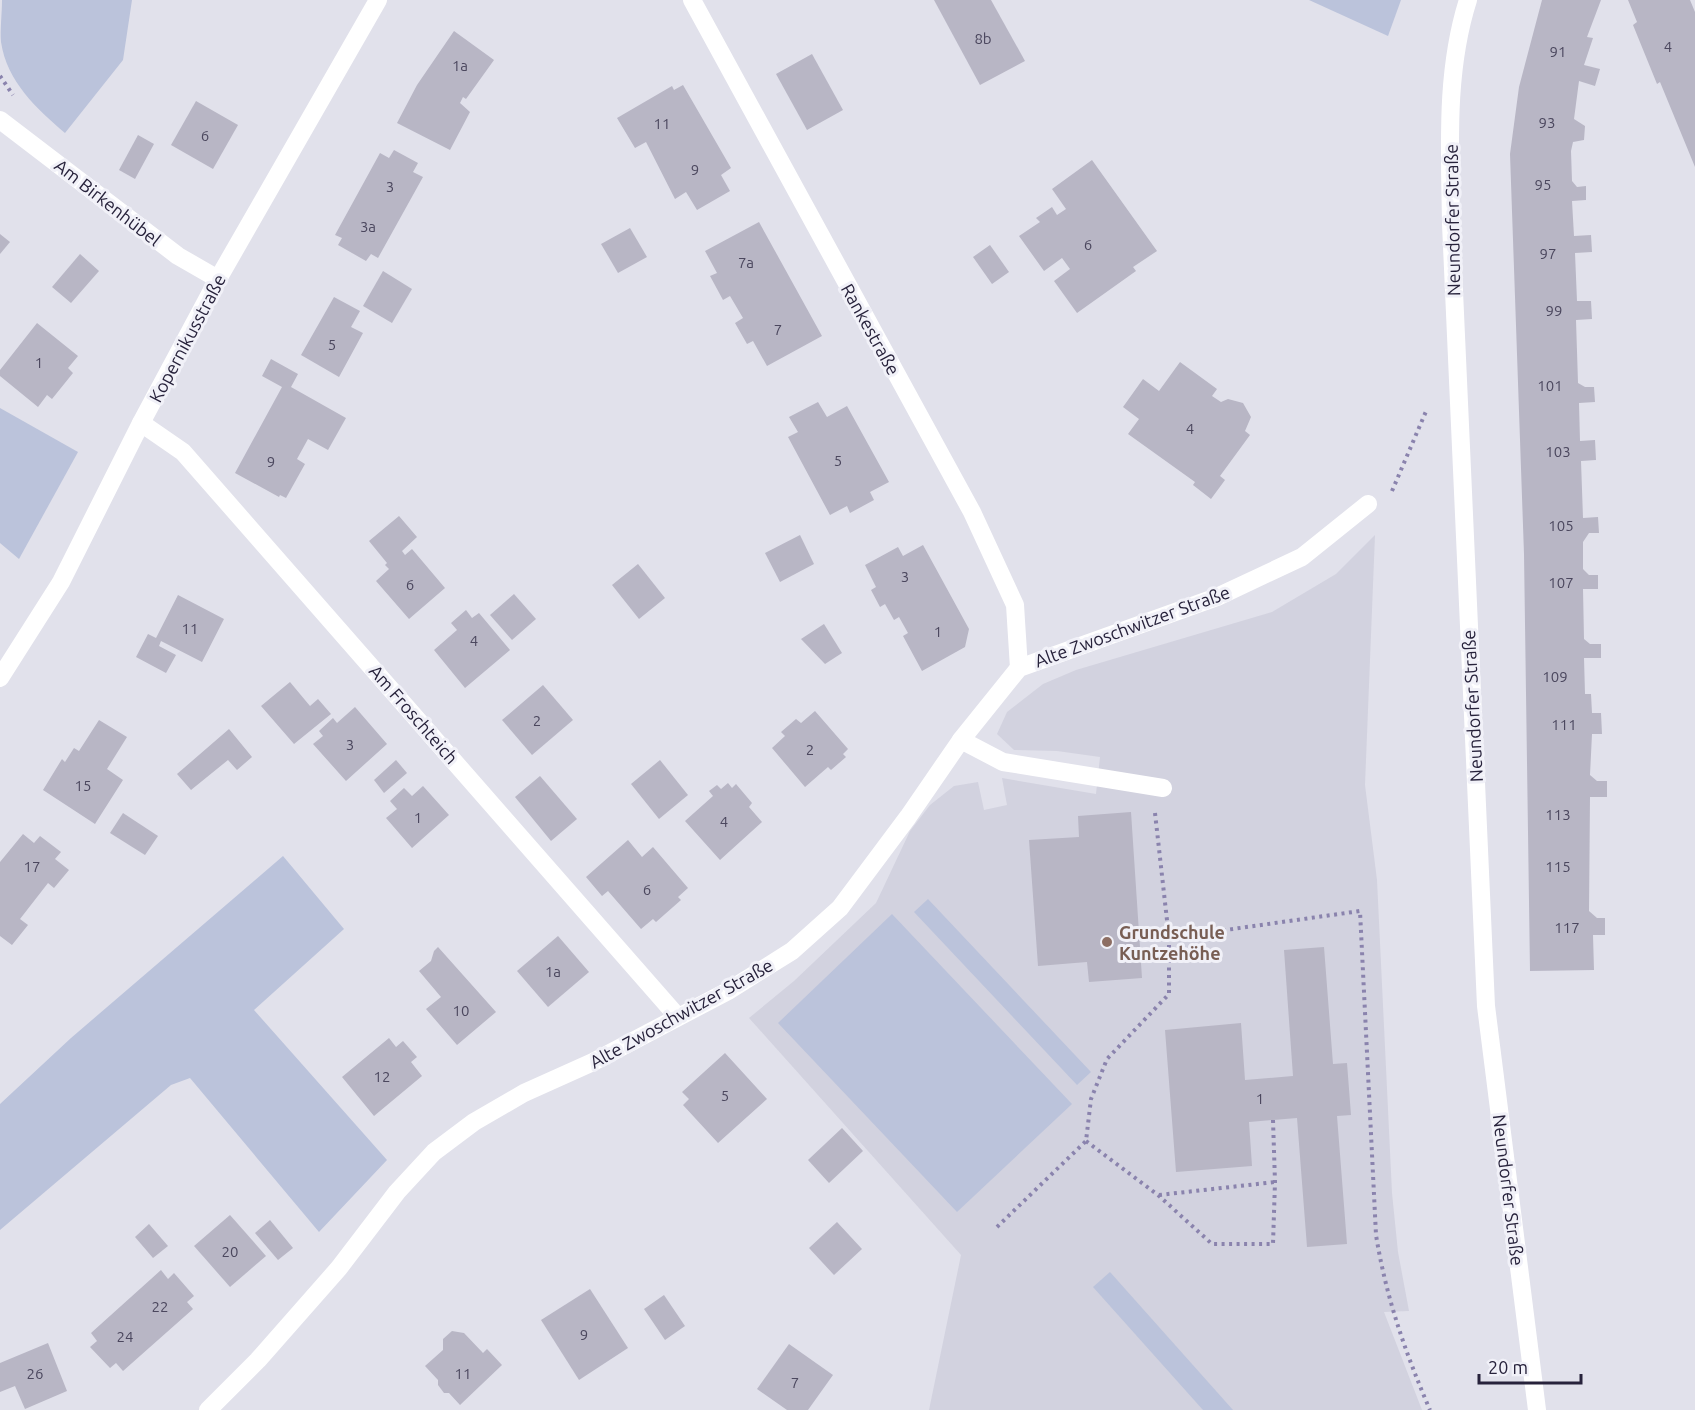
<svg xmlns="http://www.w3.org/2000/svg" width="1695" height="1410" viewBox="0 0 1695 1410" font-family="Ubuntu,sans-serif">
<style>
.built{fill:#d2d2df}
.green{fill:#bbc3db}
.building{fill:#b8b6c5}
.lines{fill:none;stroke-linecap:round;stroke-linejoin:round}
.path{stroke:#8a83ad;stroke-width:4;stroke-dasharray:3 4.5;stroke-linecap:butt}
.minor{stroke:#fff;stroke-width:18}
.education-dot{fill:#8d6e63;stroke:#f1f1f8;stroke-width:2}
.labels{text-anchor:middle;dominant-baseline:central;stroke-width:6;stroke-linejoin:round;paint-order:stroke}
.number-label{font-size:15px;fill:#4b475e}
.street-label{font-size:18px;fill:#27223b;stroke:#f1f1f8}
.education-label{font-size:18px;font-weight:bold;fill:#785e54;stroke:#f1f1f8;text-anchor:start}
</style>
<rect width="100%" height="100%" fill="#e1e1eb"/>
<polygon class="built" points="1375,535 1365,785 1377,880 1392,1193 1398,1252 1409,1311 1384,1312 1422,1410 929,1410 961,1255 749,1018 794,981 876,903 910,831 930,805 954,786 978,782 984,810 1007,805 1002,778 1096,794 1100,757 1057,751 1014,750 997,734 1007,712 1043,684 1076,670 1272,612 1336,574"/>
<g class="green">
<path d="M2,0H132L123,60L65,133C37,109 7,82 1,42C0,29 2,14 2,0Z"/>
<polygon points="1309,0 1401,0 1388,36"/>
<polygon points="0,408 78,452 19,559 0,543"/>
<polygon points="283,856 344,929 254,1010 387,1160 319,1232 190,1078 171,1085 0,1230 0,1104 71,1038"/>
<polygon points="928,899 1091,1072 1077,1085 914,912"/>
<polygon points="892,914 1072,1104 957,1212 778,1023"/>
<polygon points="1110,1272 1233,1410 1203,1410 1093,1287"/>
</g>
<g class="building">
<polygon points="934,0 991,0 1025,61 980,85"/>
<polygon points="1542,0 1601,0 1587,37 1593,38 1584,65 1600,69 1595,86 1579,81 1574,119 1585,126 1584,140 1573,142 1571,151 1572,181 1577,187 1586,186 1586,200 1572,201 1574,236 1591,235 1592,252 1575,253 1577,301 1591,301 1592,319 1576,320 1578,383 1585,387 1594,387 1595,402 1579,403 1580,441 1595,440 1596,460 1581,461 1583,518 1598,517 1599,533 1589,533 1583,542 1583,569 1589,575 1598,575 1598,589 1583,589 1584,639 1590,644 1601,644 1601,658 1584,658 1585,694 1591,694 1592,713 1601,713 1602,734 1592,734 1590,775 1597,781 1607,781 1607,797 1590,797 1589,911 1597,918 1605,918 1605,935 1593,935 1594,970 1530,971 1524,554 1510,154 1519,87"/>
<polygon points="1628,0 1690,0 1695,12 1695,167 1660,82 1657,84 1633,25 1637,22"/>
<polygon points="454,31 494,60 466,99 463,97 460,103 470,112 450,150 397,123 417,85"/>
<polygon points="812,54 843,110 807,130 776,74"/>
<polygon points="683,85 731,168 721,175 730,191 697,210 686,192 675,199 646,142 635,148 617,118 672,86 674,90"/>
<polygon points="196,101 238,125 213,169 171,145"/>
<polygon points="138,135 154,144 135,179 119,170"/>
<polygon points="394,150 418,163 413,172 423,177 378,258 371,254 366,261 338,245 342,238 335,235 380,153 389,158"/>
<polygon points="1092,160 1157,251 1133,267 1136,271 1077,313 1054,281 1070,269 1062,258 1044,271 1019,236 1040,222 1036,218 1052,207 1057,215 1066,209 1052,189"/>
<polygon points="759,222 822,336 767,366 753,341 747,344 735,323 743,318 730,296 723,300 710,276 717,273 705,251"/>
<polygon points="630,228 647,257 618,273 601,244"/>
<polygon points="0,234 10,242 0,254"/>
<polygon points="990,245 1009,272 992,284 973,257"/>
<polygon points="80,254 99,271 71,303 52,287"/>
<polygon points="383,271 412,289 392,323 363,306"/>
<polygon points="334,297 360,311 351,327 363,333 339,377 301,355"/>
<polygon points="37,323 78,356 68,368 73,373 52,399 47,395 38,407 0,376 0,370"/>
<polygon points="271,359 298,374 291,387 346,418 328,450 308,439 297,459 305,464 286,498 280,495 279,497 235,473 282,387 262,376"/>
<polygon points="1180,362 1217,389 1212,396 1221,402 1228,399 1243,403 1251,417 1245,431 1250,435 1220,476 1225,480 1211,499 1193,485 1195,482 1128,434 1139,419 1123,407 1143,379 1159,391"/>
<polygon points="818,402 827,417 847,406 889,482 870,492 874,500 850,513 847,506 830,515 788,437 798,432 789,417"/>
<polygon points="399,516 417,537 402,551 405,555 412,549 445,588 409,619 376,581 389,569 385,565 387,563 369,541"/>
<polygon points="800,535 814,564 780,582 765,553"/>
<polygon points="923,545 969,629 965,647 922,671 903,636 908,633 899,617 894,620 885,604 880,607 871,590 876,587 865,565 898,547 903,556"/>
<polygon points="638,564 665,598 639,619 612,585"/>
<polygon points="514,594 536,619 512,640 490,615"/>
<polygon points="178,595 224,619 202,662 161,641 159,646 176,655 166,673 136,657 148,634 156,638"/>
<polygon points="466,610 472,618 479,613 510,650 465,688 434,650 457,630 451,623"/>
<polygon points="824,624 842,653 825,664 801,639"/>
<polygon points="290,682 310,706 318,699 331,714 294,744 261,706"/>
<polygon points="543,685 573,720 532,755 502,720"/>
<polygon points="355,707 387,744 346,781 313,744 323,736 319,731 333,718 337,723"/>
<polygon points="815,711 848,749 843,754 846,757 831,770 828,767 805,787 772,748 785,736 781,732 796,719 801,723"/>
<polygon points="99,720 127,737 107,769 123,780 95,824 43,790 62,759 65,762 74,748 79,751"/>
<polygon points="229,729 252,757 237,770 228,760 191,790 177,774"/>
<polygon points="396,760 407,773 384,793 374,780"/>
<polygon points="660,760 688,795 659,819 631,784"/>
<polygon points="540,776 577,819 551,841 515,797"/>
<polygon points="728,783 732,788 736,784 752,803 749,807 762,822 720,860 685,821 713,796 709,791 717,785 721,789"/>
<polygon points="423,786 449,815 412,848 386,818 397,809 390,801 404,788 412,796"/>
<polygon points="1131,812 1142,978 1089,982 1087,962 1038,966 1029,840 1079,837 1078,816"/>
<polygon points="123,813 158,836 145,855 110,833"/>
<polygon points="23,834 34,843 40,836 61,852 55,859 69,870 54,888 48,883 20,919 28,925 12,945 0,936 0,862"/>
<polygon points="628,840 642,857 653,847 688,888 678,897 681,900 656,922 653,919 641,929 608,891 602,896 586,877"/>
<polygon points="558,936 589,972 548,1007 517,971"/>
<polygon points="438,947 496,1012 457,1045 426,1009 441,997 419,971 431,961 434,951"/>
<polygon points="1324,947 1333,1064 1347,1063 1351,1115 1337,1116 1347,1244 1307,1247 1297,1118 1249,1122 1252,1166 1176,1172 1165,1030 1241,1023 1245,1080 1293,1076 1284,950"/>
<polygon points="389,1038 396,1047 403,1041 417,1057 411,1062 422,1076 374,1116 342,1077"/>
<polygon points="725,1053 767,1099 718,1143 683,1105 689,1099 682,1092"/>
<polygon points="842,1128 863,1151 829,1183 808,1160"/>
<polygon points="230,1215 266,1256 230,1287 194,1246"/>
<polygon points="270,1220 293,1248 278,1260 255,1233"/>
<polygon points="837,1222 862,1249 834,1275 809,1248"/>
<polygon points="149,1224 168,1246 153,1258 135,1237"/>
<polygon points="161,1270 168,1279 174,1273 194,1296 187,1302 193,1309 123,1371 116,1363 110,1368 90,1347 97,1341 91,1333"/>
<polygon points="590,1289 628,1348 579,1380 541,1320"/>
<polygon points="664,1295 685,1326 665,1340 644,1309"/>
<polygon points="452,1331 464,1333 483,1353 487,1349 502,1365 460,1405 449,1393 444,1393 438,1385 438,1380 425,1366 443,1350 443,1339"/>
<polygon points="48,1343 67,1391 25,1409 15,1386 0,1392 0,1363"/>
<polygon points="789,1344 833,1375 808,1410 787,1410 757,1389"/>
</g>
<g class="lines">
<g class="path">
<polyline points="0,76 13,95"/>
<polyline points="1392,491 1427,409"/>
<path d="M1155,813L1169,938L1360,911L1376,1235C1386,1297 1405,1352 1430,1410"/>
<polyline points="1086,1141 1158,1195 1212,1244 1273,1244 1275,1182 1273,1120"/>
<polyline points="1159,1195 1275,1182"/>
<polyline points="997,1227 1086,1141 1091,1099 1107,1059 1169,994 1169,938"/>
</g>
<g class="minor">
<polyline points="692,0 972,512 1015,605 1019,668"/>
<path d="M1468,0C1445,72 1450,149 1451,224L1486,1006L1537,1410"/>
<polyline points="0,120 178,256 218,279"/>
<polyline points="141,423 183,452 677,1016"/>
<polyline points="0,678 61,582 141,423 218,279 378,0"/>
<polyline points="961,740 1003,762 1163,788"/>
<polyline points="208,1410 258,1360 339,1268 397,1192 434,1152 474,1122 524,1093 593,1062 728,991 792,951 840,908 908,817 961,740 1019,668 1217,597 1302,557 1368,504"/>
</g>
</g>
<circle class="education-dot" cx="1107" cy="942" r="6"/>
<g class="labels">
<g class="number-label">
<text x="983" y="38">8b</text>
<text x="1668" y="46">4</text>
<text x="1558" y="51">91</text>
<text x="460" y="65">1a</text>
<text x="1547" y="122">93</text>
<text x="662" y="123">11</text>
<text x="205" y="135">6</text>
<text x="695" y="169">9</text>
<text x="1543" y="184">95</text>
<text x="390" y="186">3</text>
<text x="368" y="226">3a</text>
<text x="1088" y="244">6</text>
<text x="1548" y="253">97</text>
<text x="746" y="262">7a</text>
<text x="1554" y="310">99</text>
<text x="778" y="329">7</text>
<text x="332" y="344">5</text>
<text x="39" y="362">1</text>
<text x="1550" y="385">101</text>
<text x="1190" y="428">4</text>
<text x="1558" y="451">103</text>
<text x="838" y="460">5</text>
<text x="271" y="461">9</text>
<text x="1561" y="525">105</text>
<text x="905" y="576">3</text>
<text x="1561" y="582">107</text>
<text x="410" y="584">6</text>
<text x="190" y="628">11</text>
<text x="938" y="631">1</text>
<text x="474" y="640">4</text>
<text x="1555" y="676">109</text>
<text x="537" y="720">2</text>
<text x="1564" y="724">111</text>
<text x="350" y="744">3</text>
<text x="810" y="749">2</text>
<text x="83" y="785">15</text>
<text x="1558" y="814">113</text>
<text x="418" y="817">1</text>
<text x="724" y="821">4</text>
<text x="32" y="866">17</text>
<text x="1558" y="866">115</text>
<text x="647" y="889">6</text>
<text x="1567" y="927">117</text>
<text x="553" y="971">1a</text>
<text x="461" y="1010">10</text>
<text x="382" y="1076">12</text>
<text x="725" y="1095">5</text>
<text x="1260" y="1098">1</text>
<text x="230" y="1251">20</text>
<text x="160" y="1306">22</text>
<text x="584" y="1334">9</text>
<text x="125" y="1336">24</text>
<text x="35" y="1373">26</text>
<text x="463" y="1373">11</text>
<text x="795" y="1382">7</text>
</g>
<g class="street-label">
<text transform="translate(108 202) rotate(38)">Am Birkenhübel</text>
<text transform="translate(1452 220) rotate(-91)">Neundorfer Straße</text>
<text transform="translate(871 329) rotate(61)">Rankestraße</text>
<text transform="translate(187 338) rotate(-62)">Kopernikusstraße</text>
<text transform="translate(1132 626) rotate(-20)">Alte Zwoschwitzer Straße</text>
<text transform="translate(1472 706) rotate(-93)">Neundorfer Straße</text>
<text transform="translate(414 714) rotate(49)">Am Froschteich</text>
<text transform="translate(681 1013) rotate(-29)">Alte Zwoschwitzer Straße</text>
<text transform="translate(1509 1190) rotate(83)">Neundorfer Straße</text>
</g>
<g class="education-label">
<text x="1119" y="932">Grundschule<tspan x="1119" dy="21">Kuntzehöhe</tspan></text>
</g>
</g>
<path d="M1479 1374v9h102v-9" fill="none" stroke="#27223b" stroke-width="3"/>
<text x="1488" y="1374" font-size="18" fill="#27223b" stroke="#f1f1f8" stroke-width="4.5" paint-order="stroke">20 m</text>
</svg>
